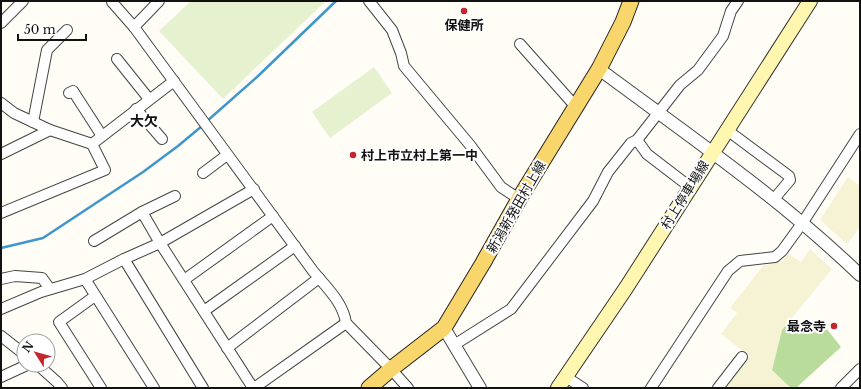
<svg xmlns="http://www.w3.org/2000/svg" width="861" height="389" viewBox="0 0 861 389" font-family="'Libre Baskerville','Noto Sans JP',serif">
<style>
.farmland{fill:#f6f3d4}
.forest{fill:#b9dc9c}
.pitch{fill:#e6f2cf}
.lines{fill:none;stroke-linecap:round;stroke-linejoin:round}
.stream{stroke:#3f96cf;stroke-width:2.5}
.minor-casing{stroke:#444;stroke-width:12}
.tertiary-casing{stroke:#444;stroke-width:14}
.secondary-casing{stroke:#333;stroke-width:16}
.primary-casing{stroke:#222;stroke-width:17}
.minor{stroke:#fff;stroke-width:10}
.tertiary{stroke:#fff;stroke-width:12}
.secondary{stroke:#fff6b0;stroke-width:14}
.primary{stroke:#f9d66b;stroke-width:15}
.poi-dot{fill:#c4262e;stroke:#fff;stroke-width:1.5}
.labels{text-anchor:middle;dominant-baseline:central;stroke-width:4;stroke-linejoin:round;paint-order:stroke}
.poi-label{font-size:13px;font-weight:bold;fill:#111;stroke:#fff}
.street-label{font-size:13px;fill:#111;stroke:#fff}
.neighbourhood-label{font-size:14px;font-weight:bold;fill:#111;stroke:#fff}
</style>
<rect width="100%" height="100%" fill="#fffdf5"/>
<g class="farmland">
<polygon points="848,177 860,186 860,227 847,244 820,220"/>
<polygon points="810,249 832,269 782,330 772,370 789,385 786,388 725,388 750,356 721,334 737,313 730,308 763,266 782,261 788,254 801,262"/>
</g>
<polygon class="forest" points="791,319 805,332 819,319 841,347 796,388 791,388 772,370 782,330"/>
<g class="pitch">
<polygon points="191,1 326,1 223,99 159,31"/>
<polygon points="374,67 392,93 330,138 312,112"/>
</g>
<g class="lines">
<g class="stream">
<polyline points="206,122 257,77 336,1"/>
<polyline points="1,248 43,238 143,172 178,146 202,126"/>
</g>
<defs>
<g id="minor">
<polyline points="113,1 112,2 134,27"/>
<path d="M159,1L134,27L313,271C326,287 343,302 346,323L391,369L408,388"/>
<polyline points="369,1 392,30 401,53 404,66 470,145 501,187 519,199"/>
<polyline points="1,23 23,1"/>
<polyline points="520,44 576,107"/>
<polyline points="117,59 149,99"/>
<polyline points="69,93 73,91 102,136"/>
<polyline points="1,103 14,113 50,130 92,144 174,81"/>
<polyline points="136,109 162,139"/>
<polyline points="33,122 47,50 67,30"/>
<polyline points="727,130 789,176 790,180 774,199"/>
<polyline points="637,140 647,154 690,187"/>
<polyline points="1,154 50,130"/>
<polyline points="203,173 227,155"/>
<polyline points="142,212 175,196"/>
<polyline points="1,213 105,170 92,144"/>
<polyline points="94,241 142,212 160,243 253,388"/>
<polyline points="124,259 203,388"/>
<polyline points="1,279 15,276 42,278 50,289"/>
<polyline points="85,279 154,388"/>
<polyline points="184,280 273,216"/>
<polyline points="95,296 59,322 101,388"/>
<polyline points="1,309 41,292 85,279 124,259 160,243 254,189"/>
<polyline points="204,311 295,246"/>
<polyline points="1,336 24,354"/>
<polyline points="454,345 511,309 593,201 608,172 631,143 637,140 680,85 698,70 723,36 731,11 738,1"/>
<polyline points="227,348 319,278"/>
<polyline points="38,365 57,382 62,388"/>
<polyline points="1,377 27,365"/>
<polyline points="566,377 583,388"/>
<polyline points="254,388 346,323"/>
<polyline points="651,388 728,271 740,261 775,257 782,251 803,222 860,134"/>
<polyline points="718,388 742,357"/>
<polyline points="841,388 860,369"/>
</g>
<g id="tertiary">
<path d="M599,69C688,135 780,198 860,275"/>
<polyline points="444,328 480,388"/>
</g>
<polyline id="secondary" points="558,388 626,288 810,1"/>
<polyline id="primary" points="369,388 391,369 444,328 483,263 519,199 599,69 623,22 631,1"/>
</defs>
<use href="#minor" class="minor-casing"/>
<use href="#tertiary" class="tertiary-casing"/>
<use href="#secondary" class="secondary-casing"/>
<use href="#primary" class="primary-casing"/>
<use href="#minor" class="minor"/>
<use href="#tertiary" class="tertiary"/>
<use href="#secondary" class="secondary"/>
<use href="#primary" class="primary"/>
</g>
<g class="poi-dot">
<circle cx="464" cy="11" r="4"/>
<circle cx="353" cy="155" r="4"/>
<circle cx="834" cy="326" r="4"/>
</g>
<g class="labels">
<g class="poi-label">
<text x="464" y="25">保健所</text>
<text x="361" y="155" text-anchor="start">村上市立村上第一中</text>
<text x="826" y="326" text-anchor="end">最念寺</text>
</g>
<g class="street-label">
<text transform="translate(685 195) rotate(-58)">村上停車場線</text>
<text transform="translate(516 207) rotate(-60)">新潟新発田村上線</text>
</g>
<g class="neighbourhood-label">
<text x="144" y="121">大欠</text>
</g>
</g>
<rect width="861" height="389" fill="none" stroke="#111111" stroke-width="4"/>
<g transform="translate(36 353) rotate(307)"><circle r="19" fill="#ffffff" stroke="#a0a0a0"/>
<path d="M0-3L7 15L0 10L-7 15Z" fill="#c4262e"/>
<text y="-6" font-size="11" font-weight="bold" text-anchor="middle" fill="#111111">N</text>
</g>
<path d="M18 34v6h68v-6" fill="none" stroke="#111111" stroke-width="2"/>
<text x="24" y="34" font-size="12" fill="#111111" stroke="#ffffff" stroke-width="3" paint-order="stroke">50 m</text>
</svg>
